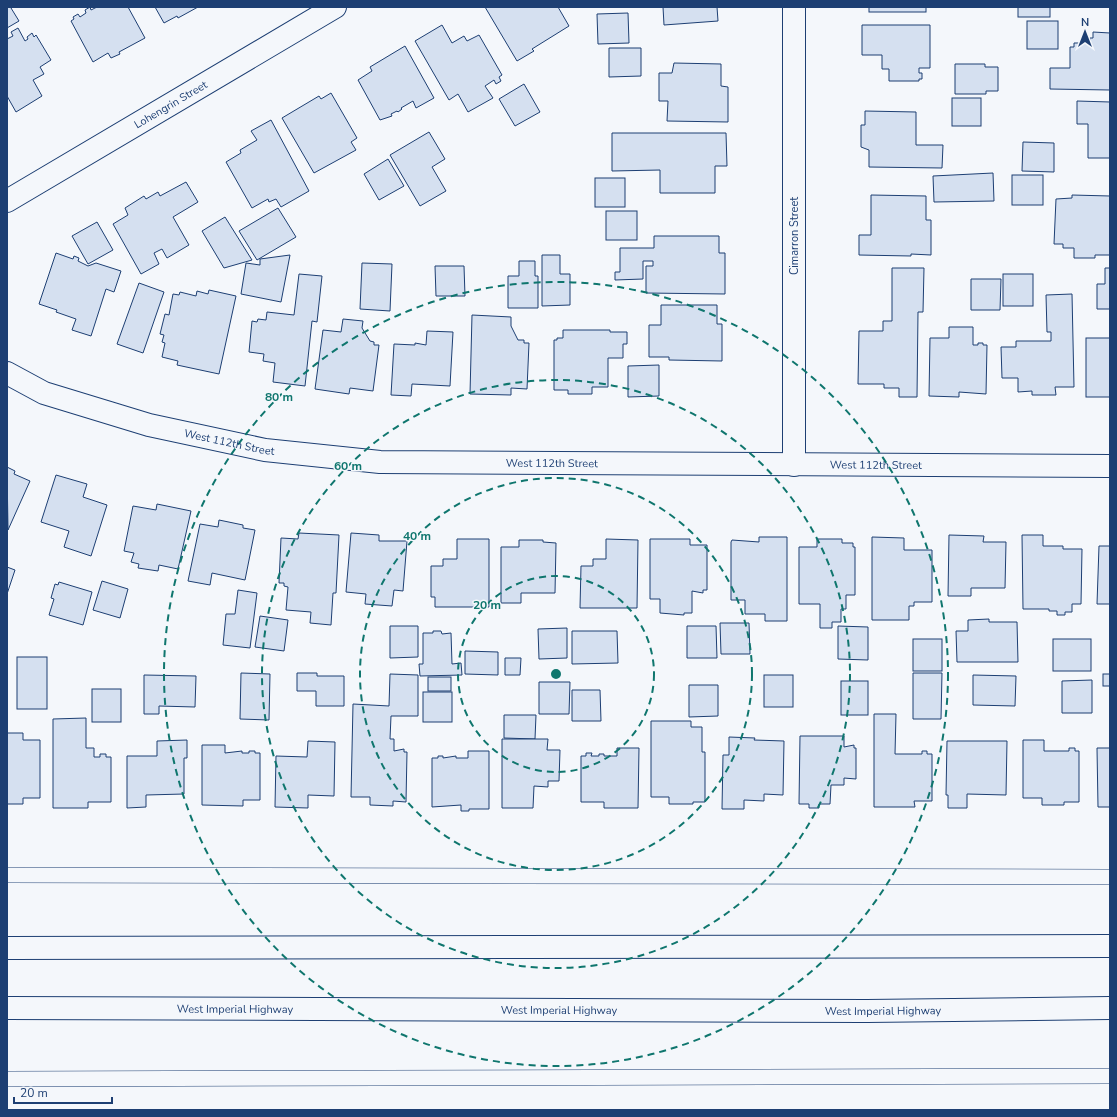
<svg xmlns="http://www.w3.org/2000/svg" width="1117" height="1117" viewBox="0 0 1117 1117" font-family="'Nunito Sans',sans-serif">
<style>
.building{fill:#d5e0f0;stroke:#1d3f73}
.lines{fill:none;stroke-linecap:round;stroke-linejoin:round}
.lane-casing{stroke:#1d3f73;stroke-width:16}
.street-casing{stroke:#1d3f73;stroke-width:24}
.primary-casing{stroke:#1d3f73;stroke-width:24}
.lane{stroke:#f4f7fb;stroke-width:15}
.street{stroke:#f4f7fb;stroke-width:22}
.primary{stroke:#f4f7fb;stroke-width:22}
.ring{fill:none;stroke:#0f766e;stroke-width:2;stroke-dasharray:7 5}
.labels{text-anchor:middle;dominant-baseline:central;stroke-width:3;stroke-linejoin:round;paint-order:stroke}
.street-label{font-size:11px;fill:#1d3f73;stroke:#f4f7fb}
.centre{fill:#0f766e;stroke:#f4f7fb;stroke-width:2}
.ring-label{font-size:12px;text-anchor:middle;font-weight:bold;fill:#0f766e;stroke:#f4f7fb;stroke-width:3;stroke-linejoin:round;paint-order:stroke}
</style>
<rect width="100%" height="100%" fill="#f4f7fb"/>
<g class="building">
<polygon points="7,7 14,7 11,8 19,21 7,28"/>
<polygon points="90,7 91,10 97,7 128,7 145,38 119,52 120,54 111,58 108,53 93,62 71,21 74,19 73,17 78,14 80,17 86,13 85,10"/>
<polygon points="155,7 198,7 178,18 177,16 164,23"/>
<polygon points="485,7 558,7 569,26 532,49 534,51 517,61"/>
<polygon points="663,7 717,7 718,21 664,25"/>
<rect x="869" y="7" width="57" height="5"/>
<rect x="1018" y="7" width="32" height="10"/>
<polygon points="628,13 629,43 598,44 597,14"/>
<rect x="1027" y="21" width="31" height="28"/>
<polygon points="442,25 452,43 464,36 467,41 479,35 502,75 499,77 501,81 496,84 494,80 485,86 493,98 468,112 458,94 449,100 415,41"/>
<polygon points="862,25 930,25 930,68 919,68 919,73 922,73 922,79 919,79 919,81 889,81 889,69 882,69 882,55 862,55"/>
<polygon points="18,28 25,41 28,39 27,37 32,33 34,37 36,35 51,60 40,67 44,74 33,80 42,96 16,112 7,96 7,39 13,36 11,32"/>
<polygon points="1093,32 1110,33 1110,90 1050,89 1050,68 1070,68 1070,47 1074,47 1074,43 1090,43 1090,38 1093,38"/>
<polygon points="405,46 434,98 416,108 413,101 401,108 402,109 398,112 397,111 391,114 392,116 380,120 358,80 372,71 370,67"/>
<polygon points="609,48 641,48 641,76 609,77"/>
<polygon points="674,63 721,64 721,86 728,87 728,122 667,121 668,101 659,101 659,73 672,73"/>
<polygon points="955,64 985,64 985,67 998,67 998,91 986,91 986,94 955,94"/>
<polygon points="524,84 540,112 515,126 499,99"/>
<polygon points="331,93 357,138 351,142 356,150 314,173 282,118 319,96 321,99"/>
<rect x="952" y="98" width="29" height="28"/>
<polygon points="1077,101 1110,102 1110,158 1088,158 1088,124 1077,124"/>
<polygon points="865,111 916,112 916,145 943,145 942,168 869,167 869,150 861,147 861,125 865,125"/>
<polygon points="271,120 309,191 281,207 276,199 269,202 268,199 252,208 226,162 241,153 240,150 257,140 251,131"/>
<polygon points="429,132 445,159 432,167 446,191 420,206 390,155"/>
<polygon points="612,133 726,133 727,166 715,166 715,193 660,193 660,170 612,171"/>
<polygon points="1023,142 1054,143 1054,172 1022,171"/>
<polygon points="388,159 404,186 379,200 364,174"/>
<polygon points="993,173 994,201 934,202 933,176"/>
<rect x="1012" y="175" width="31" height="30"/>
<rect x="595" y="178" width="30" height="29"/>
<polygon points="186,182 198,202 173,217 189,245 167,258 162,249 154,253 159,264 141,274 113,224 128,215 125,208 144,196 146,199 158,192 160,196"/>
<polygon points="871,195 926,196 926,220 931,220 931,255 911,254 911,256 859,255 859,235 871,235"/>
<polygon points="1072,195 1110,196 1110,255 1095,255 1095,258 1074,258 1074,248 1063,248 1063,244 1054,244 1056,199 1072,198"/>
<polygon points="278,208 296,237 257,260 239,231"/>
<rect x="606" y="211" width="31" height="29"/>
<polygon points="225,217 252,260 224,268 202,231"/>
<polygon points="97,222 113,250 88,264 72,236"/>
<polygon points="654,236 719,236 719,253 725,253 725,294 646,293 646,266 653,266 653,261 643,261 643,279 615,280 615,272 620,272 620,248 654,248"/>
<polygon points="56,253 73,259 74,256 79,258 78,261 88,266 96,263 121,271 114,292 106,289 91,336 72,330 76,319 56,312 57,310 39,304"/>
<polygon points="290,255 281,302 241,294 246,263 260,265 260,259"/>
<polygon points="542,255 560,255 560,274 570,274 570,305 542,306"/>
<polygon points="519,261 535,261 535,276 538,276 538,308 508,308 508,276 519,276"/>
<polygon points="362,263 392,264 390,311 360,309"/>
<polygon points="435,266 464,266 465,296 436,296"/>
<polygon points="892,268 924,268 923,312 918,312 917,397 899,397 899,388 884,388 884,384 858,384 859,331 883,331 883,321 892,321"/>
<polygon points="1105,268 1110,268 1110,309 1097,309 1097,284 1105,284"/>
<polygon points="299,274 322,276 317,322 312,321 305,386 273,382 275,363 263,361 264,354 249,352 252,321 257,322 258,319 266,320 267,312 294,315"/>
<rect x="1003" y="274" width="30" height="32"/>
<polygon points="971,279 1001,279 1000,310 971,310"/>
<polygon points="139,283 164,292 143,353 117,344"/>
<polygon points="209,290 236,296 219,374 177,365 178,361 162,357 165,343 162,342 164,335 160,334 165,314 169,315 173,294 179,295 180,292 196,296 197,291 208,294"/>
<polygon points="1072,294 1074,387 1055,387 1056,395 1032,395 1032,391 1018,392 1018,378 1002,378 1001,347 1016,347 1016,341 1051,341 1051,332 1047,332 1046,295"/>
<polygon points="661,305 717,305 717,324 722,324 722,361 669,360 669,357 649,357 649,325 661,325"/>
<polygon points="472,315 511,317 511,326 518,340 524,340 524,343 529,343 527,389 511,388 511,395 470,394"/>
<polygon points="343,319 363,321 362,328 370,341 374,342 374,345 379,345 373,391 350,388 349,394 315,389 323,330 341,332"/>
<polygon points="949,327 973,327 973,345 978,345 978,343 983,343 983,345 987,345 986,394 959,392 959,397 929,396 930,338 949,338"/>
<polygon points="563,330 610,330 610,332 627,332 627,344 623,344 623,358 608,358 608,387 592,387 592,394 568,394 568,390 554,390 554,340 557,340 557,338 563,338"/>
<polygon points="427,331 453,332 450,386 412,384 411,396 391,395 394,344 415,345 415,343 426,345"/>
<rect x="1086" y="338" width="24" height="59"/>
<polygon points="659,365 659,396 628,397 628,366"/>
<polygon points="7,467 15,471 14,474 30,481 8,530"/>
<polygon points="56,475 87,484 83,497 107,505 91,556 64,547 69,531 41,522"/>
<polygon points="157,504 191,511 178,569 159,565 158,571 138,568 139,564 131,562 134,553 124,551 133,506 156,510"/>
<polygon points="219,520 243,525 243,528 255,530 245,580 212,573 210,585 188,581 200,524 218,527"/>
<polygon points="299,533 339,535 336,593 333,593 331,625 310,623 311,612 286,610 288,587 284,586 284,583 279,583 281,538 298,539"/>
<polygon points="351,533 379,535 379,541 407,541 403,591 394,590 392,606 365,604 366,594 346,592"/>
<polygon points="949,535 984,536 983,542 1006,542 1005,588 971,588 971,596 948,596"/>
<polygon points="1022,535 1043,535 1043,546 1063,546 1063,549 1082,549 1081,604 1072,604 1072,612 1065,612 1065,615 1057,615 1057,611 1049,611 1049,609 1023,609"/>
<polygon points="759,537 787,537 787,621 765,621 765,614 745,614 745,600 731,600 731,542 732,540 759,542"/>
<polygon points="872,537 904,538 904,550 932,550 932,602 914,602 914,606 909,606 909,620 872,620"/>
<polygon points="457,539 489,539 489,607 435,607 435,597 431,597 431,566 443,566 443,559 457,559"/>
<polygon points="606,539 638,540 637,608 580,608 581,566 593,566 593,559 606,559"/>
<polygon points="650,539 690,539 690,545 707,545 707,590 703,590 703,593 692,591 692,613 684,613 684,615 660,613 660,599 650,599"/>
<polygon points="817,539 842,539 842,543 853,543 853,547 855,547 855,595 846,595 846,609 841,609 841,622 832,622 832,628 820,628 820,604 799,604 799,547 817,547"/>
<polygon points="519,540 543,540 543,542 556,543 555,593 521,593 521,603 501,603 501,547 519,547"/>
<polygon points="1099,546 1110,546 1110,604 1097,604"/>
<polygon points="7,567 15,570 7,594"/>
<polygon points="102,581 128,589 120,618 93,610"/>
<polygon points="59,582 92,592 83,625 49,615 54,599 51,598 55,584 58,585"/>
<polygon points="238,590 257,593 250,648 223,645 226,614 235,614"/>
<polygon points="260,616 288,620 284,651 255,647"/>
<polygon points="989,619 989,622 1017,622 1018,662 957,662 956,631 968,631 968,620"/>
<polygon points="720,623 749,623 750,654 721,654"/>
<polygon points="390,626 418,626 418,657 390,658"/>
<polygon points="687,626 716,626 717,658 687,658"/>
<polygon points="838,626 868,627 868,660 838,659"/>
<polygon points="567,628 567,658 539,659 538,629"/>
<polygon points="433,631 441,631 442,634 451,633 452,664 461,663 462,675 420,676 419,664 423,664 423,633 433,633"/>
<polygon points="572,631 617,631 618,663 572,664"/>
<rect x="913" y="639" width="29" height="32"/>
<rect x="1053" y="639" width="38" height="32"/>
<polygon points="465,651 498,652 498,675 465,674"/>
<rect x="17" y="657" width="30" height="52"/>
<polygon points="505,658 521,658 520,675 505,675"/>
<polygon points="241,673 270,674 269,720 240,719"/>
<polygon points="297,673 317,673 317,676 344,676 344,706 316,706 316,691 297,691"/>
<polygon points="913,673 942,673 941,719 913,719"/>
<polygon points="390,674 418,675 418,716 391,716 390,739 394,739 394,751 404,749 404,752 407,752 406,802 393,801 393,806 370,805 370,797 351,797 353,704 389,706"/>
<rect x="1103" y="674" width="7" height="12"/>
<polygon points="144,675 196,676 195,707 159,706 159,714 144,714"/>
<rect x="764" y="675" width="29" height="32"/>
<polygon points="973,675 1016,676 1015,706 973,705"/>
<rect x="428" y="677" width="23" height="14"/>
<polygon points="1092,680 1092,713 1062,713 1062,681"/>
<rect x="841" y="681" width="27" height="34"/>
<polygon points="539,682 570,682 569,714 539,714"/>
<polygon points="689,685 718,685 718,716 689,717"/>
<rect x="92" y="689" width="29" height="33"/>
<polygon points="572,690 600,690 601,721 572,721"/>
<rect x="423" y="692" width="29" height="30"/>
<polygon points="874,714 896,714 895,754 922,754 922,751 927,751 927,754 932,754 932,801 914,801 915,807 874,807"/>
<polygon points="504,715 536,715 535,739 504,738"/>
<polygon points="86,718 86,748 94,748 94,757 100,757 100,754 106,754 106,757 111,757 111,802 88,802 88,808 53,808 53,719"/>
<polygon points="651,721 691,721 691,727 702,727 702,752 705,752 705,802 693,802 693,804 669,804 669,797 651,797"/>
<polygon points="7,733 23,733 23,740 40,740 40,798 23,798 23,804 7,804"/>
<polygon points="800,736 844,736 844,747 854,745 854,748 856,748 856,779 844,778 844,785 831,785 830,804 819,804 819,808 809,808 809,804 799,804"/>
<polygon points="729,737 755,738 754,740 784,741 783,795 764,794 764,801 744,800 744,809 722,809 723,755 729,755"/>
<polygon points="502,739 548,739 547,750 560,750 559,781 548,781 548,787 534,786 533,808 502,808"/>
<polygon points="187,740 187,758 184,758 184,794 146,795 146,807 127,808 127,756 157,756 157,741"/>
<polygon points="1023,740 1044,740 1044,751 1069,751 1069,748 1075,748 1075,751 1079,751 1079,802 1064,802 1064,805 1042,805 1042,798 1023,798"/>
<polygon points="308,741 335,742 334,796 308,795 308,808 275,807 276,756 307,757"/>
<polygon points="947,741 1007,741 1006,795 967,794 967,808 948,808 948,795 946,795"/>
<polygon points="202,745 225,745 225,753 242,751 242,753 249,753 249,751 255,751 255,753 260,753 260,800 243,800 243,806 202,805"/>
<polygon points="617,748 639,748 638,808 604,808 604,802 581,802 581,756 586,756 586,753 592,753 591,756 599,756 599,754 604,754 604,756 617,756"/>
<polygon points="1097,748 1110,748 1110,807 1098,807"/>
<polygon points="468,751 489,751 489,809 469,809 469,811 461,811 461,805 432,807 432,758 438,758 438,756 443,756 443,758 456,756 456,758 468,758"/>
</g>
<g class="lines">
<defs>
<g id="lane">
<polyline points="7,875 1110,877"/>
<polyline points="7,1079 1110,1076"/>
</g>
<g id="street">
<path id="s1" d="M7,201L335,7"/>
<path id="s2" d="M7,373L44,393L149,425L265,450L380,462L1110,466"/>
<polyline points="794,465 794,7"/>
</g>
<g id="primary">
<polyline points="7,948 1110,946"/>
<path id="s3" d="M7,1008L867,1011L1110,1008"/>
</g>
</defs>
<use href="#lane" class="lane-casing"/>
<use href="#street" class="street-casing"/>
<use href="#primary" class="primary-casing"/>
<use href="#lane" class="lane"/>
<use href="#street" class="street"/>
<use href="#primary" class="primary"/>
</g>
<g class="ring">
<circle cx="556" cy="674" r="98"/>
<circle cx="556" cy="674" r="196"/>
<circle cx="556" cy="674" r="294"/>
<circle cx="556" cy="674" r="392"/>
</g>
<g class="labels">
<g class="street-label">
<text stroke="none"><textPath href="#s1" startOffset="190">Lohengrin Street</textPath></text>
<text transform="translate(794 236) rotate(-90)">Cimarron Street</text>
<text stroke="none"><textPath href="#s2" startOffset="234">West 112th Street</textPath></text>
<text stroke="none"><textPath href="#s2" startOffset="558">West 112th Street</textPath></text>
<text stroke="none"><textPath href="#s2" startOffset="882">West 112th Street</textPath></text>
<text stroke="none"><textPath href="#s3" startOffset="228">West Imperial Highway</textPath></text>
<text stroke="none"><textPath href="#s3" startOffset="552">West Imperial Highway</textPath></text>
<text stroke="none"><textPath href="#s3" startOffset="876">West Imperial Highway</textPath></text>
</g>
</g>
<circle cx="556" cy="674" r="6" class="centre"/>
<g class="ring-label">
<text x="279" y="401">80 m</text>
<text x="348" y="470">60 m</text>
<text x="417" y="540">40 m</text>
<text x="487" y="609">20 m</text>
</g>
<rect width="1117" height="1117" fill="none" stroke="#1d3f73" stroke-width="16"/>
<g transform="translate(1085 32)" stroke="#f4f7fb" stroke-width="3" paint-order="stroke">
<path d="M0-3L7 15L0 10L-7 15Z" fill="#1d3f73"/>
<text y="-6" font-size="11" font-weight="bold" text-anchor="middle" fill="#1d3f73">N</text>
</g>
<path d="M14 1097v6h98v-6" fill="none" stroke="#1d3f73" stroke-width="2"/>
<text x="20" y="1097" font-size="12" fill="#1d3f73" stroke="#f4f7fb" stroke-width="3" paint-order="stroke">20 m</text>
</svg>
